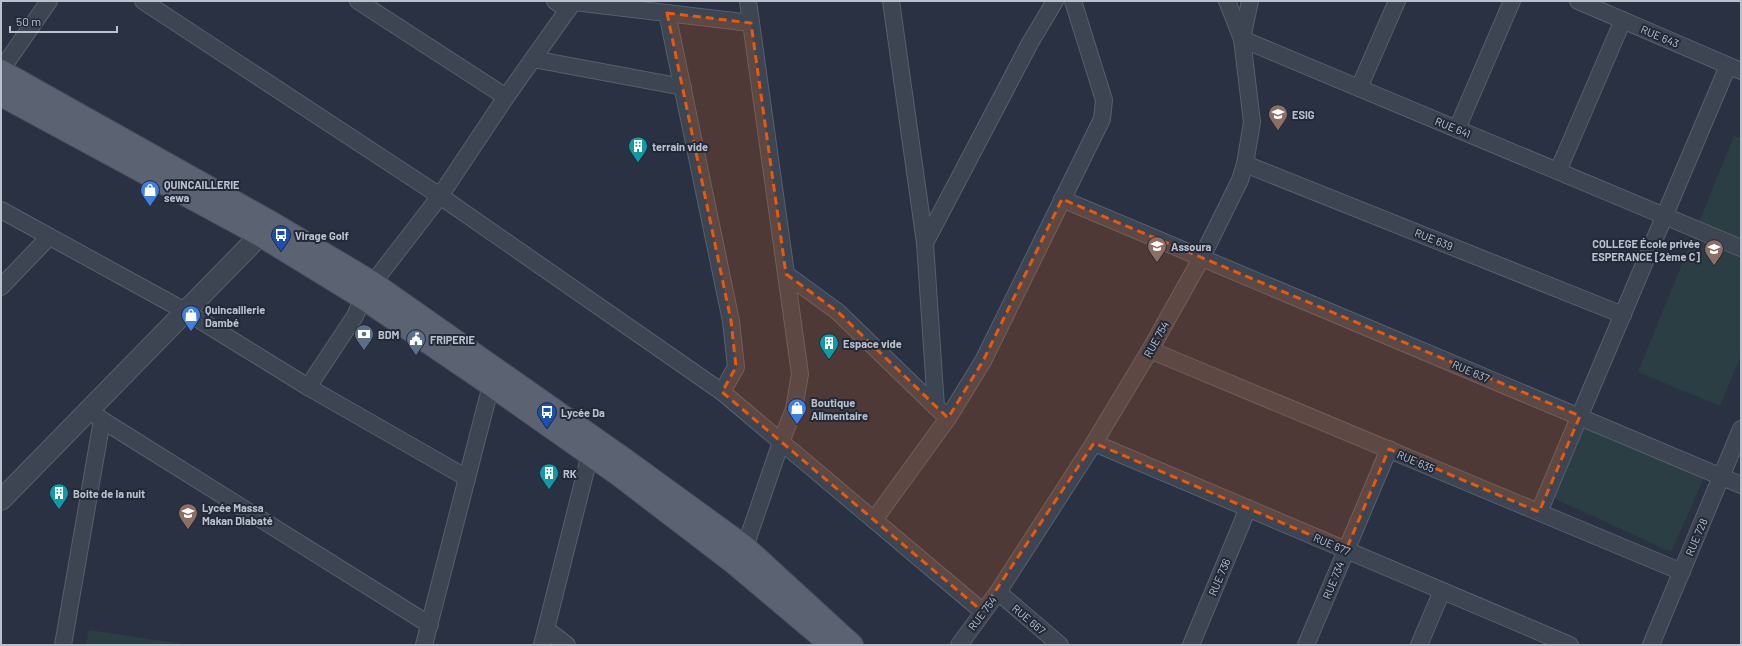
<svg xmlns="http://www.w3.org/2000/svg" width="1742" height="646" viewBox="0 0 1742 646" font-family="Barlow,sans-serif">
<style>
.grass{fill:#2b3e43}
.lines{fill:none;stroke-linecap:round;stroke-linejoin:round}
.minor-casing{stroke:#585f6d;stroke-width:18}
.tertiary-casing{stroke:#585f6d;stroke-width:22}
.primary-casing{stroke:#474d5c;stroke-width:24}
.minor{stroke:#3d4452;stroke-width:16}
.tertiary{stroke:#3d4452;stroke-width:20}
.primary{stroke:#5b6372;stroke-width:22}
.marked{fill:#e8590c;fill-opacity:0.2;stroke:#e8590c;stroke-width:3;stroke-dasharray:8 5;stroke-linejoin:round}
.labels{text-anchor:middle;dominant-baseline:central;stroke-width:4;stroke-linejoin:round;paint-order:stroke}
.street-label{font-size:11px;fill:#bac0cc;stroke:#222938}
.poi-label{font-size:11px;font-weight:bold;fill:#bac0cc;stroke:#222938;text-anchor:start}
</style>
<rect width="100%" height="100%" fill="#293142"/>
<g class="grass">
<polygon points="1734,136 1741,138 1741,355 1720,406 1638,372"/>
<polygon points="1585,422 1705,476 1671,552 1551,497"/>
<polygon points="89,630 190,645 86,645"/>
</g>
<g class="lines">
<defs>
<g id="minor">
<polyline points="143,1 440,196 722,392 982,611"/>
<polyline points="358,1 506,97"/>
<polyline points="555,1 568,10"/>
<polyline points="891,1 925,243"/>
<polyline points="1250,1 1242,39 1741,248"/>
<polyline points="1578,1 1741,71"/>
<polyline points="574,2 751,23"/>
<polyline points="667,13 731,321 736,367 722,392"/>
<polyline points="533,59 683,87"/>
<polyline points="1,70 49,1"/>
<polyline points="1359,88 1397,1"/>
<polyline points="1457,129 1512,1"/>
<polyline points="1245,164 1623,315"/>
<polyline points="1558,171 1623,20"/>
<polyline points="1062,199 1741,485"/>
<polyline points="1,210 185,311 308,387 467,478"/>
<polyline points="786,274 838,312 936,407"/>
<polyline points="373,283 440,196 506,97 574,1"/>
<polyline points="1,287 49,237"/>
<polyline points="1150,350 1682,572"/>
<polyline points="308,387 355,316 363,298"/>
<polyline points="89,410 102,420 430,625"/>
<polyline points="948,418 983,361 1102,119 1104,100 1073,1"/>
<polyline points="1094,443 1570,645"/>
<polyline points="1539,512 1728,66"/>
<polyline points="874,520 948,418 936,407 925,243 1030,43 1055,1"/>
<polyline points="740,555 745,547 781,442 794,409 800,374 748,1"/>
<polyline points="998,592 1060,645"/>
<polyline points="546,629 567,645"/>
<polyline points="63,645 102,420"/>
<polyline points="424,645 491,385 495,376"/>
<polyline points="542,645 590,454"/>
<polyline points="959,645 998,592 1094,443 1150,350 1202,257 1240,180 1245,164 1252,122 1242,39 1227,1"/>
<polyline points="1191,645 1248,508"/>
<polyline points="1306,645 1389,449"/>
<polyline points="1419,645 1442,591"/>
<polyline points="1651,645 1741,429"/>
</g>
<polyline id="tertiary" points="1,500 271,224"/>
<g id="primary">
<polyline points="1,71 272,223 373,283 624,459 745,547 852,645"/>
<polyline points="1,95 260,235 363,298 491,385 619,475 734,563 829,643"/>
</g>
</defs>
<use href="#minor" class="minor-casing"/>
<use href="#tertiary" class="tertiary-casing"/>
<use href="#primary" class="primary-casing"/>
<use href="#minor" class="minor"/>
<use href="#tertiary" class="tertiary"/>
<use href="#primary" class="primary"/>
</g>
<path class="marked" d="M667,13L751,23L786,274L838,312L948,418L983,361L1062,199L1580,416L1539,512L1389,449L1346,550L1094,443L982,611L722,392L736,367L731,321Z"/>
<defs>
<symbol id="university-pin" viewBox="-11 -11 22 30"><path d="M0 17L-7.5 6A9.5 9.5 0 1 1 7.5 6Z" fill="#8d6e63" stroke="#222938"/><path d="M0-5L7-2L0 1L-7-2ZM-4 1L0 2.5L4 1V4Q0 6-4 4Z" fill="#fff"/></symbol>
<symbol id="building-pin" viewBox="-11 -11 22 30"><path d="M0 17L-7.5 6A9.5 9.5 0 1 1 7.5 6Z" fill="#0f9aa8" stroke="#222938"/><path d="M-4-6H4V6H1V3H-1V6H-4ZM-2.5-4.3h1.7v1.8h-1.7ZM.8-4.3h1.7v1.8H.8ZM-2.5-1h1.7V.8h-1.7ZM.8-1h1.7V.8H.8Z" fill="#fff"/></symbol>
<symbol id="shop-pin" viewBox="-11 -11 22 30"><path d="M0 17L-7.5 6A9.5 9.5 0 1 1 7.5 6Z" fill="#3f7fe0" stroke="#222938"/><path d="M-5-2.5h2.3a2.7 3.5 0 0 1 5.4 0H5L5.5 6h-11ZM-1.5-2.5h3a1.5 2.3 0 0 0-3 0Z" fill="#fff"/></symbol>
<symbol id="bus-pin" viewBox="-11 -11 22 30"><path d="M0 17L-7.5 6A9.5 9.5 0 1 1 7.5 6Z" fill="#1a4fb4" stroke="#222938"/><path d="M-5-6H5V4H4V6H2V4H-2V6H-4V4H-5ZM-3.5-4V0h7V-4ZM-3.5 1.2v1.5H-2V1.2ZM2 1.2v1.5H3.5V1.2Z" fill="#fff"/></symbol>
<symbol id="school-pin" viewBox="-11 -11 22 30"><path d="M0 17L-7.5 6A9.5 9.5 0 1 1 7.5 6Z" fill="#8d6e63" stroke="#222938"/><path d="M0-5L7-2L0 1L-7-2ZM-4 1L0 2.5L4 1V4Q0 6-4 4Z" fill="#fff"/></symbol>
<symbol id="bank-pin" viewBox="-11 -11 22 30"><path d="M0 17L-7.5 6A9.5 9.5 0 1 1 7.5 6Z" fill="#5c6f8a" stroke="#222938"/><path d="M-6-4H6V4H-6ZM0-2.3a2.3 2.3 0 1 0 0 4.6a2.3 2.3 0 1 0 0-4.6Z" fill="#fff"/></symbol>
<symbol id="civic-pin" viewBox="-11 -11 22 30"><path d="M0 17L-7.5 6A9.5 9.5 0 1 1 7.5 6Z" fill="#5c6f8a" stroke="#222938"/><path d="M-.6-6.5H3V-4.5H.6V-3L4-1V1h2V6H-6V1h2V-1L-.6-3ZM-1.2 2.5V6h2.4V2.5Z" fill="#fff"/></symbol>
</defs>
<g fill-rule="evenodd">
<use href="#university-pin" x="1267" y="103" width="22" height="30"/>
<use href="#building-pin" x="627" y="135" width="22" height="30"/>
<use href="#shop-pin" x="139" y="179" width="22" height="30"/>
<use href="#bus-pin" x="270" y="224" width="22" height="30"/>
<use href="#school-pin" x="1146" y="235" width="22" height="30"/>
<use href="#school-pin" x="1703" y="238" width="22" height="30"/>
<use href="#shop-pin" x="180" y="304" width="22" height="30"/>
<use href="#bank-pin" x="353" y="323" width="22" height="30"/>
<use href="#civic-pin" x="405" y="328" width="22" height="30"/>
<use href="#building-pin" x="818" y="332" width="22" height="30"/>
<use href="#shop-pin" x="786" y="397" width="22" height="30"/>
<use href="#bus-pin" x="536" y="401" width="22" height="30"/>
<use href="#building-pin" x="538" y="462" width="22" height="30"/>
<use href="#building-pin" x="48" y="482" width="22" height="30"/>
<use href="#school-pin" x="177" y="502" width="22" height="30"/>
</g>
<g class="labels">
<g class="street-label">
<text transform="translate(1660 36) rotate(23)">RUE 643</text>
<text transform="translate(1453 127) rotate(22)">RUE 641</text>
<text transform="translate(1434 239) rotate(22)">RUE 639</text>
<text transform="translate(1156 339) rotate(-61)">RUE 754</text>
<text transform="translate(1471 371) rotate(23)">RUE 637</text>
<text transform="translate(1416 461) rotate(23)">RUE 635</text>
<text transform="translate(1696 537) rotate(-67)">RUE 728</text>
<text transform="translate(1332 544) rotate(23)">RUE 677</text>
<text transform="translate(1219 577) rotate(-67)">RUE 736</text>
<text transform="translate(1333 580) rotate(-68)">RUE 734</text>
<text transform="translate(982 613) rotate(-53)">RUE 754</text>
<text transform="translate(1029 619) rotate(40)">RUE 667</text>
</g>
<g class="poi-label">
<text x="1292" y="114">ESIG</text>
<text x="652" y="146">terrain vide</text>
<text x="164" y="184">QUINCAILLERIE<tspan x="164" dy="13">sewa</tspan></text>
<text x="295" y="235">Virage Golf</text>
<text x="1700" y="243" text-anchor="end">COLLEGE École privée<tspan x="1700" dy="13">ESPERANCE [2ème C]</tspan></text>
<text x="1171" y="246">Assoura</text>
<text x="205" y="309">Quincaillerie<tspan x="205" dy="13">Dambé</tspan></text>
<text x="378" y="334">BDM</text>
<text x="430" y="339">FRIPERIE</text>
<text x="843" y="343">Espace vide</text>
<text x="811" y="402">Boutique<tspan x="811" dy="13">Alimentaire</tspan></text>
<text x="561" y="412">Lycée Da</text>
<text x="563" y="473">RK</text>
<text x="73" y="493">Boite de la nuit</text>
<text x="202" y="507">Lycée Massa<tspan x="202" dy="13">Makan Diabaté</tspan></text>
</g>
</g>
<rect width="1742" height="646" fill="none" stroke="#bac0cc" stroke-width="4"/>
<path d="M10 26v6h107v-6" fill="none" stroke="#bac0cc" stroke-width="2"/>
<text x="16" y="26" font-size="12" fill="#bac0cc" stroke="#222938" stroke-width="3" paint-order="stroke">50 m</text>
</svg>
